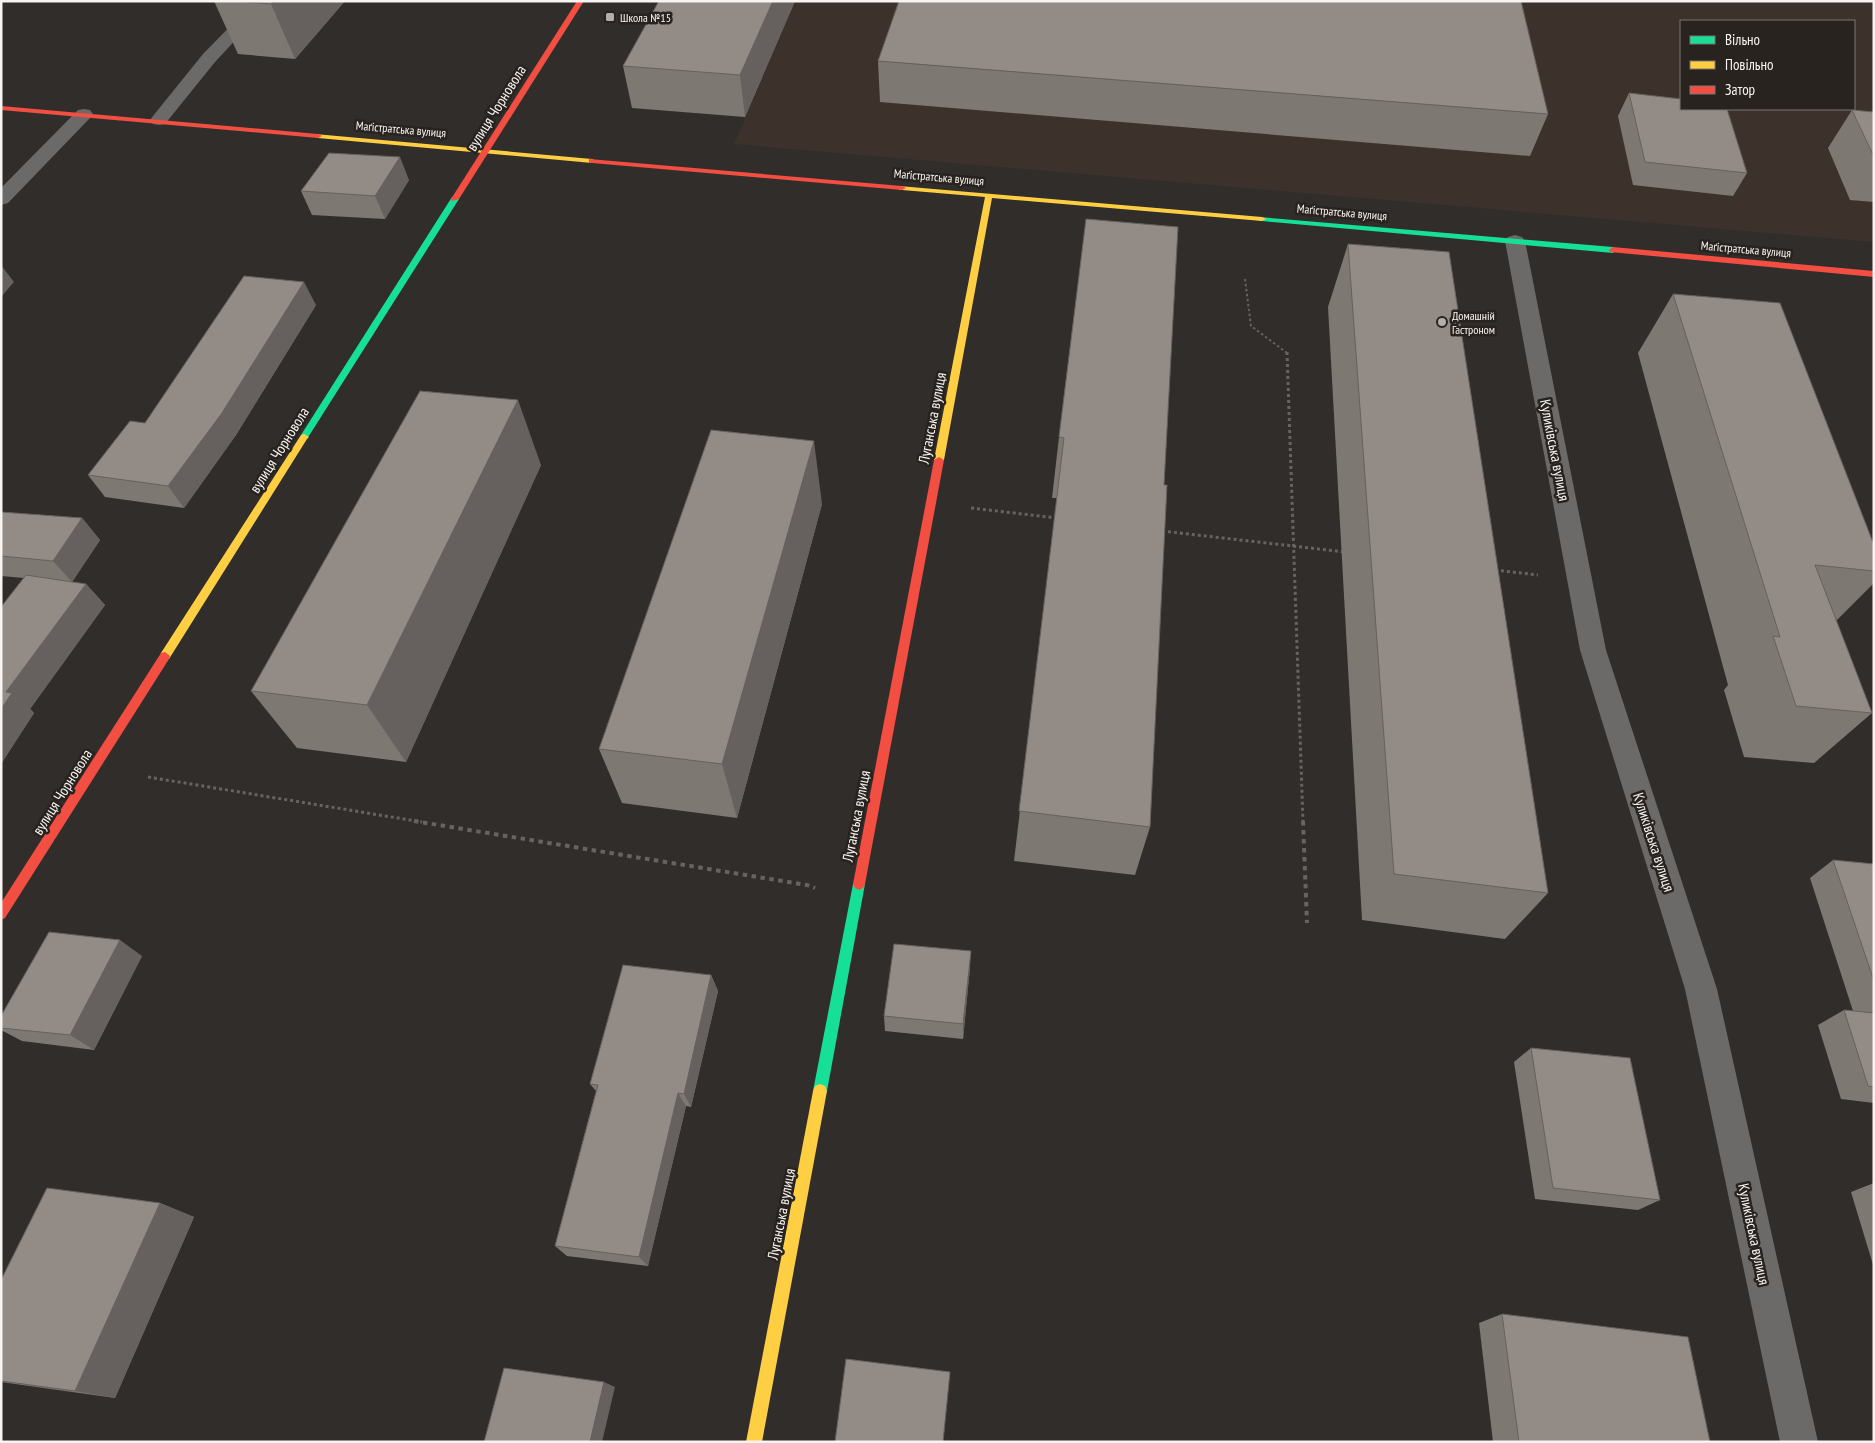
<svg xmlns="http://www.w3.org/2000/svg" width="1875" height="1443" viewBox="0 0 1875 1443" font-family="'PT Sans Narrow',sans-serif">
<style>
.built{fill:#3c322b;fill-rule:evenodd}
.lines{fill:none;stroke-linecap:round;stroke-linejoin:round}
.path-far2{stroke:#666462;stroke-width:2;stroke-dasharray:2.5 2.5;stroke-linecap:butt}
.path-far1{stroke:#666462;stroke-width:3;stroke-dasharray:3 3;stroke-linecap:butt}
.path{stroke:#666462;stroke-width:4;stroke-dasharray:4.5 4.5;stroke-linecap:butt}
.lane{fill:#6b6a69;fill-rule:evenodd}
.street{fill:#6b6a69;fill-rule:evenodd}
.fast{fill:#16e098;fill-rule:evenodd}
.slow{fill:#ffcf43;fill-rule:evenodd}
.jam{fill:#f24e42;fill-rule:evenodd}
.wall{fill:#7e7873}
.shaded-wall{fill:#66615e}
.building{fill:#928b86;stroke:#66615e}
.poi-dot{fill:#b2aeac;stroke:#28231f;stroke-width:2}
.labels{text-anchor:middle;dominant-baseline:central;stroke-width:5;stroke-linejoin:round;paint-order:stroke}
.far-poi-label{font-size:12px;fill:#f8f4f1;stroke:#28231f;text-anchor:start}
.far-street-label{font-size:12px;fill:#f8f4f1;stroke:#28231f}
.street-label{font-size:15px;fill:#f8f4f1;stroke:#28231f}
</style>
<rect width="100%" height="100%" fill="#302d2b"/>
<path class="built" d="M795,1H1874V242L734,144ZM1681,21H1854V109H1681Z"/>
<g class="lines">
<polyline class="path-far2" points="1245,279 1251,326 1287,353"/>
<g class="path-far1">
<polyline points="1287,352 1303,822"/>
<polyline points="971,508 1057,518"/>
<polyline points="1162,531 1345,552"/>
<polyline points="1495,570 1538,575"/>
<polyline points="148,777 422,822"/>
</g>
<g class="path">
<polyline points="414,821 807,885 815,888"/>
<polyline points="1303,821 1307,923"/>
</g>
<polygon class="lane" points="255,1 272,1 215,62 165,124 159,125 153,124 150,120 153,116 203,54"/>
<g class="street">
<polygon points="84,109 90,110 93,114 90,118 8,203 1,205 1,188 78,110"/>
<polygon points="1515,235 1522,237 1525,241 1606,650 1717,989 1818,1442 1780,1442 1685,989 1580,650 1505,241 1508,237"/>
</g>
<g class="fast">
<polygon points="452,197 459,199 307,439 301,439 301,435"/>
<polygon points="1259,217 1613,247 1617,250 1613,253 1262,221 1259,221"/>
<polygon points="859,878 863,880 865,884 827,1091 825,1096 820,1098 815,1096 813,1091 853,884 855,880"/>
</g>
<g class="slow">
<polygon points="315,134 592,159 596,161 592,163 318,138 314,136"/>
<polygon points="899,186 1262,217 1266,219 1262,221 992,198 944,460 939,463 934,460 985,197 902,190 899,190"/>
<polygon points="304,434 309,437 307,439 169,659 161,659 160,656 161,653 301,435"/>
<polygon points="820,1084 825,1086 827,1091 762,1442 746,1442 813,1091 815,1086"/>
</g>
<g class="jam">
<polygon points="577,1 584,1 459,199 452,201 451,199"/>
<polygon points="1,106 318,134 322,136 318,138 1,110"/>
<polygon points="589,159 902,186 906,188 902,190 592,163 589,163"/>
<polygon points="1613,247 1874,271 1874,277 1610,252 1609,250"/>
<polygon points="939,457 944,460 865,884 863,888 859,890 855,888 853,884 934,460"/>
<polygon points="165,652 170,656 169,659 5,918 1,920 1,903 161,653"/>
</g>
</g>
<g class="wall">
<polygon points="214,1 345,1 295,59 238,54"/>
<polygon points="659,1 795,1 745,117 632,108 623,66"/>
<polygon points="878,61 1548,114 1530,156 880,102"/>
<polygon points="1629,93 1747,173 1733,196 1633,185 1618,116"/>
<polygon points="1852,110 1874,112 1874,202 1850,200 1828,148"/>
<polygon points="409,180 385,219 312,215 301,191"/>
<polygon points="1086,219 1164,485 1150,827 1135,875 1014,861 1057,498 1052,498 1059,437"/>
<polygon points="1348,244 1548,893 1505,939 1362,920 1328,307"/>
<polygon points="1673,294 1874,545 1874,583 1836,621 1872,713 1814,763 1744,757 1724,690 1728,685 1638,353"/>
<polygon points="316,305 236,435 184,508 105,497 88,475 145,423"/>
<polygon points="541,465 406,762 297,748 251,691"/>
<polygon points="822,504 737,818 622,803 599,749"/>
<polygon points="1,512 82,518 100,540 72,582 86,584 105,605 30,709 34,713 1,764 24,578 1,576"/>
<polygon points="1833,860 1874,864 1874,1103 1841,1099 1818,1025 1844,1010 1853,1011 1810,878"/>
<polygon points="142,956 94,1050 22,1041 1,1030 1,1016"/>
<polygon points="970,967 963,1039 885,1031 884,1016"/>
<polygon points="711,975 718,991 691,1107 686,1106 648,1266 567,1256 555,1246 596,1091 590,1084"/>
<polygon points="1531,1048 1660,1200 1638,1210 1535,1199 1514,1062"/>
<polygon points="1874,1183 1874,1268 1851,1192"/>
<polygon points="160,1203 194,1217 115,1398 1,1382 1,1280"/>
<polygon points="1502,1314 1710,1442 1493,1442 1479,1323"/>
</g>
<g class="shaded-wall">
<polygon points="274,1 345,1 295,59 271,4"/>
<polygon points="773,1 795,1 745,117 740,75"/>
<polygon points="400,157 409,180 385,219 375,196"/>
<polygon points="1,265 14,282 1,297"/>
<polygon points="304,282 316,305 236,435 184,508 168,486"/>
<polygon points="518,400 541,465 406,762 367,705"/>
<polygon points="814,441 822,504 737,818 722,764"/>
<polygon points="82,518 100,540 72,582 53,561"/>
<polygon points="86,584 105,605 30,709 34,713 1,764 1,709 6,692"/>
<polygon points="120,940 142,956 94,1050 70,1035"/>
<polygon points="971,951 970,967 963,1039 963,1024"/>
<polygon points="711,975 718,991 691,1107 684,1094"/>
<polygon points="678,1093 686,1106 648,1266 639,1257"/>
<polygon points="160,1203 194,1217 115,1398 75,1391"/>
<polygon points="604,1382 615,1387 602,1442 590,1442"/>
</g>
<g class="building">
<polygon points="235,1 274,1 271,4"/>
<polygon points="659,1 773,1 740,75 623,66"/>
<polygon points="899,1 1521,1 1548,114 878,61"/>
<polygon points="1629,93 1681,99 1681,109 1727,109 1747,173 1645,162"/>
<polygon points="1852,110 1874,112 1874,157"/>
<polygon points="329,153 400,157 375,196 301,191"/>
<polygon points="1086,219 1178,227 1164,485 1167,485 1150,827 1019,811 1064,438 1059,437"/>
<polygon points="1348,244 1449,252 1548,893 1394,874"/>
<polygon points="244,276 304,282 222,413 168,486 88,475 130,421 145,423"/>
<polygon points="1673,294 1780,303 1874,545 1874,571 1815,565 1872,713 1796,706 1773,636 1780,637"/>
<polygon points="420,391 518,400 367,705 251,691"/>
<polygon points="711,430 814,441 722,764 599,749"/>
<polygon points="1,512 82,518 53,561 1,556"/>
<polygon points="26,575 86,584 6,692 12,693 1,709 1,607"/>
<polygon points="1833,860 1874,864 1874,981"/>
<polygon points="49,932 120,940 70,1035 1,1028 1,1016"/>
<polygon points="894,944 971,951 963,1024 884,1016"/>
<polygon points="623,965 711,975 684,1094 678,1093 639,1257 555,1246 598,1085 590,1084"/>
<polygon points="1844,1010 1874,1013 1874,1087 1868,1086"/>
<polygon points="1531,1048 1630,1058 1660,1200 1553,1188"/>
<polygon points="47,1188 160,1203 75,1391 1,1381 1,1280"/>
<polygon points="1502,1314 1688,1337 1710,1442 1519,1442"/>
<polygon points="846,1359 950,1372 943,1442 835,1442"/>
<polygon points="504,1368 604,1382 590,1442 484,1442"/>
</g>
<g class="poi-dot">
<rect x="605" y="12" width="10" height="10" rx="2.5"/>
<circle cx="1442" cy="322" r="5"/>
</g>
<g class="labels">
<g class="far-poi-label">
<text x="620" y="17">Школа №15</text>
<text x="1452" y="315">Домашній<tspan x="1452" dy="14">Гастроном</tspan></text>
</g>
<g class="far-street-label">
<text transform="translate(401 129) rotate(5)">Маґістратська вулиця</text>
<text transform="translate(939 177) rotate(5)">Маґістратська вулиця</text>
<text transform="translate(1342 212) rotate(5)">Маґістратська вулиця</text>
<text transform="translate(1746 249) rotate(5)">Маґістратська вулиця</text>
</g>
<g class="street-label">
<text transform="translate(496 108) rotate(-58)">вулиця Чорновола</text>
<text transform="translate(932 418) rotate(-79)">Луганська вулиця</text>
<text transform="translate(279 450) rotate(-58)">вулиця Чорновола</text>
<text transform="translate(1555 450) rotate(79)">Куликівська вулиця</text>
<text transform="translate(62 792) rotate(-58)">вулиця Чорновола</text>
<text transform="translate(856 816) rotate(-79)">Луганська вулиця</text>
<text transform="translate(1654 842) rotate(72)">Куликівська вулиця</text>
<text transform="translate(781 1214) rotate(-79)">Луганська вулиця</text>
<text transform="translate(1754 1234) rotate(78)">Куликівська вулиця</text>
</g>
</g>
<rect width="1875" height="1443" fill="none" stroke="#f8f4f1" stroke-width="5"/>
<rect x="1680" y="20" width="175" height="90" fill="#28231f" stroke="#7b7773"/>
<rect x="1690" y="36" width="25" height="8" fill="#16e098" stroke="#7b7773"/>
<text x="1725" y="45" font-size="15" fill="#f8f4f1">Вільно</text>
<rect x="1690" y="61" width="25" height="8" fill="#ffcf43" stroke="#7b7773"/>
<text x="1725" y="70" font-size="15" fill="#f8f4f1">Повільно</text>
<rect x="1690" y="86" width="25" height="8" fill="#f24e42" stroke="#7b7773"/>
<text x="1725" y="95" font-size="15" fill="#f8f4f1">Затор</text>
</svg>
